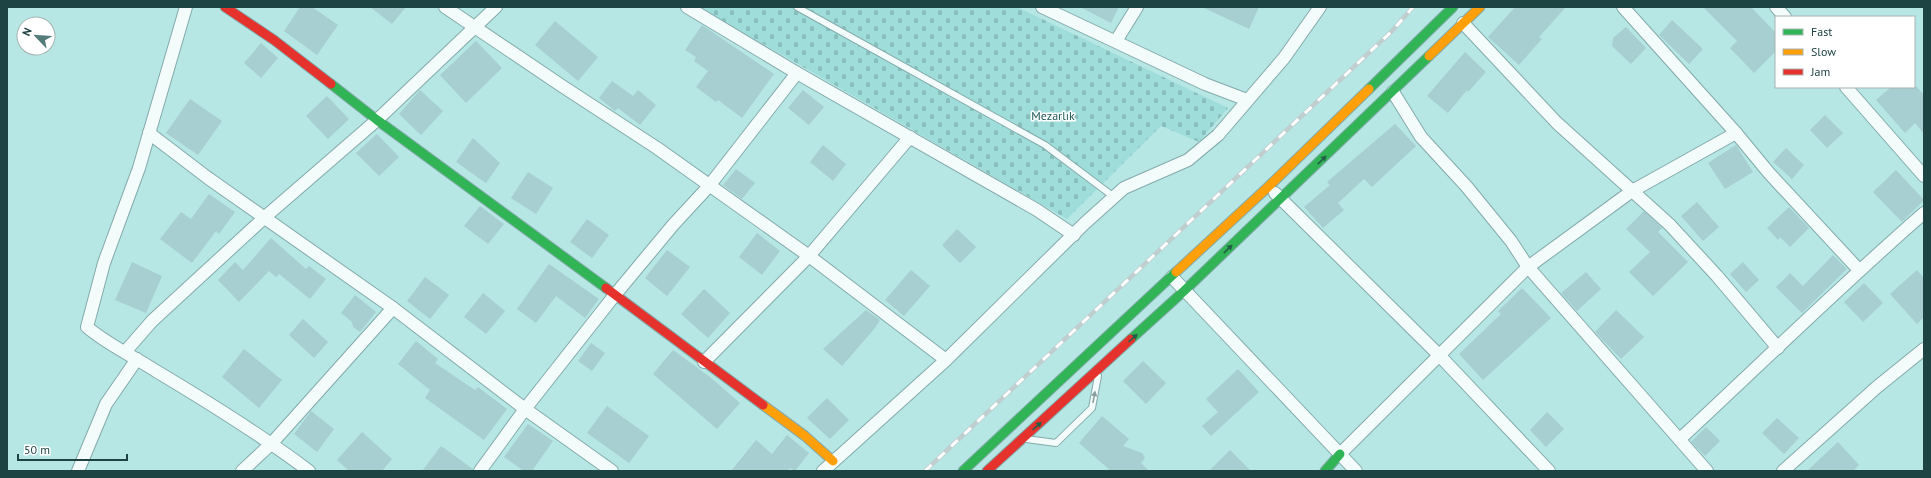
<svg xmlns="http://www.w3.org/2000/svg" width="1931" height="478" viewBox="0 0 1931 478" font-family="'PT Sans',sans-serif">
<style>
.cemetery{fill:url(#cemetery-stones)}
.building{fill:#a7ced1}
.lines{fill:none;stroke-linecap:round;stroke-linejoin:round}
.lane-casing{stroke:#83aaaa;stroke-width:8}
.street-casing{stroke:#83aaaa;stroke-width:14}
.fast-casing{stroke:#83aaaa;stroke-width:11}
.slow-casing{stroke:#83aaaa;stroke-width:11}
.jam-casing{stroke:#83aaaa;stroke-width:11}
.lane{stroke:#f4fbfb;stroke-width:6}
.street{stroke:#f4fbfb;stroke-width:12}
.fast{stroke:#30b455;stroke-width:9}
.slow{stroke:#ff9f0a;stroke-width:9}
.jam{stroke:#e5322d;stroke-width:9}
.rail-casing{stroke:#bfcece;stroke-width:4.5}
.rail{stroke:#fff;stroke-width:3;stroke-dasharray:9;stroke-linecap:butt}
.oneway{fill:#225f47}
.oneway2{fill:#889f9e}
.labels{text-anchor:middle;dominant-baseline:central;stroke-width:3;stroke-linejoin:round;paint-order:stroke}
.park-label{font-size:12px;fill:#1a5554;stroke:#fff}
</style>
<defs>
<pattern id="cemetery-stones" width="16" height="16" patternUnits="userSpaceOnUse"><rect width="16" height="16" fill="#9fdddb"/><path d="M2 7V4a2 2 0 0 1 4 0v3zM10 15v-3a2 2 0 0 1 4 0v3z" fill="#88bfbd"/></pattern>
</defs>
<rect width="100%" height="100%" fill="#b6e7e5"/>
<polygon class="cemetery" points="699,7 1017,7 1228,108 1199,142 1161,126 1067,219"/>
<g class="building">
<polygon points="300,7 312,7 338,25 317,55 284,31"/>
<polygon points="370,7 406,7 392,24"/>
<polygon points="1080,7 1119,7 1111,23"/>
<polygon points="1202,7 1259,7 1249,29"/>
<polygon points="1515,7 1566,7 1539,37 1542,39 1519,65 1488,37"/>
<polygon points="1703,7 1751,7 1776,33 1776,51 1754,73 1730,48 1737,41"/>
<polygon points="1672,20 1703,49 1689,64 1659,35"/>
<polygon points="555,21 598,57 578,81 535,45"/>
<polygon points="702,25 774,74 742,118 718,100 716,102 696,87 708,71 694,61 696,57 685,50"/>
<polygon points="1626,27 1646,48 1631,64 1612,46 1613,38"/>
<polygon points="476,41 502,68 466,103 440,75"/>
<polygon points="261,43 278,58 261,78 244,63"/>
<polygon points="1465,52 1486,72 1468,92 1467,90 1448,113 1427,96"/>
<polygon points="612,81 633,96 638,90 656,105 640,125 618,108 615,111 599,98"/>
<polygon points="1891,87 1917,87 1924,95 1924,134 1915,123 1905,133 1876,100"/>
<polygon points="420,90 443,111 421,135 399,114"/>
<polygon points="803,90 824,107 809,125 788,108"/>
<polygon points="327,96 349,119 328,139 306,116"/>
<polygon points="190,99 222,121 198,155 166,133"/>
<polygon points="1825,115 1843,133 1827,148 1810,130"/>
<polygon points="1395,124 1416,146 1372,187 1364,179 1338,203 1344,210 1323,228 1304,207 1330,185 1327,182"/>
<polygon points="377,134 399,157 379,176 356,153"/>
<polygon points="473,138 500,163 486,183 456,162"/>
<polygon points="823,145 846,164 833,181 810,162"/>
<polygon points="1736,145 1753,172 1725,189 1708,163"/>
<polygon points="1786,148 1804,165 1792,179 1773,162"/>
<polygon points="736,169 755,183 742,199 723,185"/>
<polygon points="1896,170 1924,200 1902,222 1873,192"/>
<polygon points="528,172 553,188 536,214 511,198"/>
<polygon points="209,194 235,212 219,234 216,231 192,263 160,239 181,212 191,219"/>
<polygon points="1697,202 1719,227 1703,241 1681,216"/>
<polygon points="480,206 504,224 488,244 464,226"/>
<polygon points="1789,207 1809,228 1790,247 1780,237 1778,240 1767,228"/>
<polygon points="1644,211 1662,228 1658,232 1688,262 1653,296 1629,272 1650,252 1626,229"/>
<polygon points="587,219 609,235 592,258 570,242"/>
<polygon points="957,229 976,247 960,263 942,245"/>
<polygon points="757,233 780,251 762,275 739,257"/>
<polygon points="271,238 306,269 309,266 326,279 310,299 279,274 276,277 269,271 239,302 218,280 235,262 243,270"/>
<polygon points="667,250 690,267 667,296 645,278"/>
<polygon points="1833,255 1847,269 1802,313 1776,287 1790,273 1803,286"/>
<polygon points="132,262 162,276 146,313 115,300"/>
<polygon points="1743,262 1759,280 1746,292 1730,274"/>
<polygon points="549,264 599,299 585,318 556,296 536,323 517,309"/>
<polygon points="911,270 930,286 904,316 885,300"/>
<polygon points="1917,270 1924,278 1924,317 1917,324 1890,294"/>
<polygon points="1586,272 1601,289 1577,311 1561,293"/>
<polygon points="425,277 449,295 430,319 407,301"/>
<polygon points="1864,283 1883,303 1863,322 1844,302"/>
<polygon points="1522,288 1551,318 1483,380 1459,354 1501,314 1498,311"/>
<polygon points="704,289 730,313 708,338 681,314"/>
<polygon points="483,293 505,311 486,334 464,317"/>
<polygon points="355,295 376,312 360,332 353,327 352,322 341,313"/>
<polygon points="866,310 880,320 875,328 842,366 823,349"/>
<polygon points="1616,310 1644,337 1621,359 1595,332"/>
<polygon points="303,319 328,342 314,358 289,335"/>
<polygon points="416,341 438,359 435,363 475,390 478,387 507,409 484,440 425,398 430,390 398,364"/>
<polygon points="591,343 605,353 592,371 578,361"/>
<polygon points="244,349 282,380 259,408 222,377"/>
<polygon points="673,350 710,377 740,403 717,429 653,374"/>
<polygon points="1143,361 1166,383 1146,404 1123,381"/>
<polygon points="1238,369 1259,392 1211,436 1202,426 1218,412 1206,399"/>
<polygon points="827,398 849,420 830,439 807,418"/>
<polygon points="607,406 649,436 629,463 587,433"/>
<polygon points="311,411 334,429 317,452 294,434"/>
<polygon points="1547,412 1564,429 1546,447 1530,430"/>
<polygon points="1102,416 1129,439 1123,446 1142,453 1145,458 1141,463 1149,471 1111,471 1079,443"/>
<polygon points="1777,418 1799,438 1784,454 1762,433"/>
<polygon points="528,424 553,441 532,471 524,471 504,457"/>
<polygon points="1706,427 1720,441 1705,456 1691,442"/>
<polygon points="362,432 392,459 382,471 349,471 337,460"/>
<polygon points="787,435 809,453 795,471 790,468 787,471 731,471 756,440 772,454"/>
<polygon points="1838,442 1859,465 1853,471 1807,471"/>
<polygon points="441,446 473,469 473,471 422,471"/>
<polygon points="1230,450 1251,471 1209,471"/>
</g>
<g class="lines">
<defs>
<g id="lane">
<polyline points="797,7 1045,145 1114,197"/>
<polyline points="1026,439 1056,443 1092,408 1098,376"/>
</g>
<g id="street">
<path d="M186,7L139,168L104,263L87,327C108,345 133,356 156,371C208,402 260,434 309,471"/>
<polyline points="445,7 562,86 657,148 809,256 946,360"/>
<polyline points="687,7 797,73 1037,210 1074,235"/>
<polyline points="1042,7 1205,84 1247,100"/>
<polyline points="1623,7 1736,133 1769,173 1859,270"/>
<polyline points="1776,7 1785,17"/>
<polyline points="1463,23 1557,123 1670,225 1717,276 1778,348"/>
<polyline points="1116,41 1137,7"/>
<polyline points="1846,87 1924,176"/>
<polyline points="1393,92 1421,137 1467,187 1511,241 1528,267 1707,471"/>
<polyline points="149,133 208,178 393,308 525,409 612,471"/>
<polyline points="1275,193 1439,355 1549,471"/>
<polyline points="1172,277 1356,471"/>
<polyline points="125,352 152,321 265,217 377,120 496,7"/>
<polyline points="704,362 809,256 910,137"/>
<path d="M1680,439C1761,364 1840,286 1924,213"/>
<polyline points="1340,454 1528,267 1632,191 1736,133"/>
<polyline points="78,471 106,404 137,359"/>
<polyline points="242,471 272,443 393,308"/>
<polyline points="480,471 525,409 614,296 673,225 709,186 797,73"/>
<polyline points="823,471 946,360 1085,223 1124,188 1188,160 1218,135 1284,58 1320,7"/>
<polyline points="1783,471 1877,387 1924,349"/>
</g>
<g id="fast">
<polyline points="331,84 377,120 606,288"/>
<polyline points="1369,89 1453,7"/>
<polyline points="1131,339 1184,291 1429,56"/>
<polyline points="963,471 1176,272"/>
<polyline points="1325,471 1340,454"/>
</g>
<g id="slow">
<polyline points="1429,56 1480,7"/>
<polyline points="1176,272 1268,187 1369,89"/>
<polyline points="763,405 805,436 833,461"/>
</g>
<g id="jam">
<polyline points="225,7 274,40 331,84"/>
<polyline points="606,288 763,405"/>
<polyline points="987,471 1131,339"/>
</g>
</defs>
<use href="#lane" class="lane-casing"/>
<use href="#street" class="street-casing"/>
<use href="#fast" class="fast-casing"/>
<use href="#slow" class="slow-casing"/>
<use href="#jam" class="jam-casing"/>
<use href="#lane" class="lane"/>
<use href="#street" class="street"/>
<use href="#fast" class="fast"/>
<use href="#slow" class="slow"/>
<use href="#jam" class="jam"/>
<defs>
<polyline id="rail" points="925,471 1392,31 1413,7"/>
</defs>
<use href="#rail" class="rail-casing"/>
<use href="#rail" class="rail"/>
</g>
<defs><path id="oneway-solid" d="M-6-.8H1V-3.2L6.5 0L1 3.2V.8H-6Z"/></defs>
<g class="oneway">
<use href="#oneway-solid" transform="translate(1322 160) rotate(-44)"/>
<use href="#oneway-solid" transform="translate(1228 249) rotate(-44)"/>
<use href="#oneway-solid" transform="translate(1133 338) rotate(-42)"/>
<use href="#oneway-solid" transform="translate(1037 426) rotate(-42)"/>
</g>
<use class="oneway2" href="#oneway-solid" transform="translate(1094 397) rotate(-80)"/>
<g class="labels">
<g class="park-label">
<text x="1053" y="115">Mezarlık</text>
</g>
</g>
<rect width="1931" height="478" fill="none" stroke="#1d4342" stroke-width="16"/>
<rect x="1775" y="16" width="140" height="72" fill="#ffffff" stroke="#a5b4b3"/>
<rect x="1783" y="29" width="20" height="6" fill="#30b455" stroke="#a5b4b3"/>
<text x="1811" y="36" font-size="12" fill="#1d4342">Fast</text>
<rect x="1783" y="49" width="20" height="6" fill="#ff9f0a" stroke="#a5b4b3"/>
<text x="1811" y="56" font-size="12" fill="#1d4342">Slow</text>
<rect x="1783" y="69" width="20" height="6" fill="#e5322d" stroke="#a5b4b3"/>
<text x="1811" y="76" font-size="12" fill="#1d4342">Jam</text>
<g transform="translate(36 36) rotate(295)"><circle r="19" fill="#ffffff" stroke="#a5b4b3"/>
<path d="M0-3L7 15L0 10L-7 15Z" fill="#537c7b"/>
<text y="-6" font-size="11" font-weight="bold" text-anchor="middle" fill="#1d4342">N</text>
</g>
<path d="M18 454v6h109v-6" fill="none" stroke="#1d4342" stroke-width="2"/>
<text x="24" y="454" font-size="12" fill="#1d4342" stroke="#ffffff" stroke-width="3" paint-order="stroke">50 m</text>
</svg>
